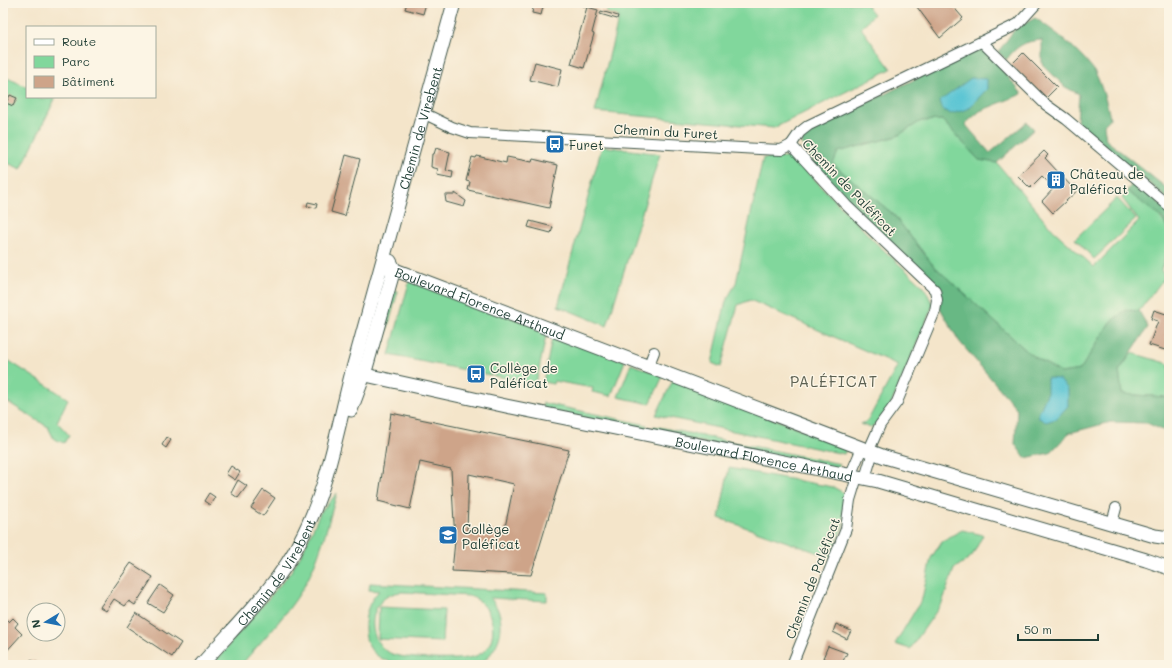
<svg xmlns="http://www.w3.org/2000/svg" width="1172" height="668" viewBox="0 0 1172 668" font-family="Mali,sans-serif">
<style>
.green{fill:#81d79c;stroke:#508a68;fill-rule:evenodd}
.forest{fill:#68b884;stroke:#447a5c}
.water{fill:#59c4d3;stroke:#3c8084}
.building{fill:#cea489;fill-rule:evenodd}
.lines{fill:none;stroke-linecap:round;stroke-linejoin:round}
.minor-casing{stroke:#3f564a;stroke-width:12}
.tertiary-casing{stroke:#3f564a;stroke-width:15}
.minor{stroke:#fff;stroke-width:10}
.tertiary{stroke:#fff;stroke-width:13}
.labels{text-anchor:middle;dominant-baseline:central;stroke-width:3;stroke-linejoin:round;paint-order:stroke}
.street-label{font-size:13px;fill:#1f3d34;stroke:#fcf5e5}
.poi-label{font-size:13px;fill:#1f3d34;stroke:#fcf5e5;text-anchor:start}
.quarter-label{font-size:15px;letter-spacing:1px;fill:#5c6152;stroke:#fcf5e5}
</style>
<rect width="100%" height="100%" fill="#fcf5e5"/>
<filter id="ink" filterUnits="userSpaceOnUse"><feTurbulence type="fractalNoise" baseFrequency=".025" numOctaves="2"/><feDisplacementMap in="SourceGraphic" scale="8" xChannelSelector="R" yChannelSelector="G"/><feConvolveMatrix kernelMatrix="1 2 1 2 8 2 1 2 1" color-interpolation-filters="sRGB"/></filter>
<filter id="wash" filterUnits="userSpaceOnUse"><feTurbulence type="fractalNoise" baseFrequency=".012" numOctaves="4" result="noise"/><feDisplacementMap in="SourceGraphic" scale="16" xChannelSelector="R" yChannelSelector="G"/><feGaussianBlur stdDeviation="0.9" result="paint"/><feColorMatrix in="noise" values="0 0 0 0 0 0 0 0 0 0 0 0 0 0 0 0 0 1.4 0 .05"/><feComposite in="paint" operator="in"/></filter>
<g filter="url(#wash)">
<rect width="100%" height="100%" fill="#f4e5ca"/>
<g class="green">
<polygon points="609,3 868,3 866,5 874,14 861,28 891,69 774,128 595,112 619,17 606,13"/>
<polygon points="3,76 27,87 27,97 55,99 21,169 3,161"/>
<path d="M942,120L979,160L997,163L1053,230L1094,267L1139,221L1122,198L1127,191C1142,203 1170,217 1169,239C1169,249 1164,260 1161,270L1165,277L1139,311L1126,310L1110,322L1080,370L1061,373L1030,354L933,265L893,214L832,164L838,152L897,136L921,121Z"/>
<polygon points="602,146 660,154 607,326 558,306"/>
<polygon points="793,157 876,243 924,287 933,305 889,409 871,428 860,424 867,422 898,365 750,300 738,305 721,367 712,363 726,301 736,283 763,158"/>
<polygon points="1117,198 1136,219 1094,259 1075,239"/>
<polygon points="410,279 547,331 536,384 389,355"/>
<polygon points="393,290 398,291 383,345 378,344"/>
<polygon points="553,334 625,361 611,396 592,392 593,388 554,381 553,384 543,382"/>
<polygon points="1132,353 1169,364 1169,400 1165,397 1122,394 1119,371"/>
<polygon points="3,357 68,399 57,422 69,435 64,443 54,439 48,427 3,399"/>
<polygon points="631,364 663,376 650,404 618,397"/>
<polygon points="673,380 847,447 844,454 656,415"/>
<polygon points="543,403 647,425 646,431 542,409"/>
<polygon points="654,426 840,464 837,470 653,432"/>
<polygon points="729,468 833,487 844,493 843,526 830,557 719,518"/>
<path d="M337,493C329,520 322,549 310,575C295,607 264,638 241,665H212L290,573L303,551L320,513Z"/>
<polygon points="962,530 983,535 972,556 954,569 942,603 910,649 895,644 922,599 931,558 942,541"/>
<path d="M370,583L547,593V601L490,598C510,619 501,651 478,665C464,665 449,665 435,665C407,665 364,668 365,627C365,613 369,601 379,591L369,590ZM403,592L469,596C495,603 502,644 478,655C464,662 416,659 399,656C362,649 365,593 403,592Z"/>
<polygon points="379,607 444,610 442,642 378,639"/>
</g>
<g class="forest">
<path d="M1035,18C1056,32 1078,49 1093,69C1099,77 1109,109 1110,119L1104,125L1106,140L1169,190V200L1077,122L1079,94L1065,87L1042,64V40C1024,41 1017,46 1006,60L998,52L1015,29Z"/>
<path d="M983,46L1022,94L980,111L965,124L990,153L1027,122L1034,129L997,163L979,160L942,120L921,121L897,136L838,152L833,164L893,214L933,265L1030,354L1061,373L1080,370L1110,322L1126,310L1139,311L1148,327L1119,371L1122,394L1165,397L1169,400V433L1147,423L1111,422L1069,433L1050,453L1025,458L1015,444L1017,409L959,341L940,308L939,289C892,245 833,200 801,143L807,132Z"/>
<polygon points="1134,181 1169,212 1169,234 1163,219 1127,191"/>
</g>
<g class="water">
<polygon points="971,78 987,79 987,89 968,109 951,114 943,110 940,101"/>
<polygon points="1047,378 1059,379 1068,389 1068,406 1056,419 1046,422 1037,417 1047,394"/>
</g>
<g id="blocks">
<g class="building">
<polygon points="407,3 426,3 423,14 405,9"/>
<polygon points="534,3 544,3 541,15 532,13"/>
<polygon points="573,3 588,3 587,7 598,10 592,33 594,34 584,68 571,64 587,7"/>
<polygon points="914,3 950,3 963,18 940,38"/>
<polygon points="601,11 618,16 617,19 600,14"/>
<polygon points="1023,53 1057,87 1045,99 1011,65"/>
<polygon points="535,62 562,69 558,87 530,80"/>
<polygon points="10,95 17,98 13,106 6,103"/>
<polygon points="436,148 450,152 446,171 453,172 452,178 437,175 438,169 431,167 432,154 434,154"/>
<polygon points="1044,151 1048,155 1045,158 1072,187 1075,184 1079,189 1053,213 1042,201 1054,188 1042,176 1030,188 1018,176"/>
<polygon points="346,155 360,159 345,216 331,212"/>
<polygon points="477,156 506,163 507,157 532,162 533,159 558,165 549,208 468,190 470,182 466,181 472,157 476,158"/>
<polygon points="455,193 466,201 464,207 446,202 445,195 455,195"/>
<polygon points="308,202 317,204 316,208 307,206"/>
<polygon points="530,221 553,227 551,233 528,227"/>
<polygon points="1154,310 1169,315 1169,328 1166,338 1168,339 1165,350 1149,345 1158,321 1151,319"/>
<path d="M391,413L569,450L531,575L452,571L455,541L451,469L420,462L410,509L378,501ZM469,474L514,484L504,532L467,530Z"/>
<polygon points="167,437 171,440 166,448 162,445"/>
<polygon points="231,466 240,472 235,480 226,474"/>
<polygon points="238,480 247,486 238,498 231,493"/>
<polygon points="263,490 275,498 263,516 251,508"/>
<polygon points="209,493 215,497 210,505 204,501"/>
<polygon points="131,563 153,577 135,605 129,601 125,606 114,599 106,611 100,607"/>
<polygon points="160,585 174,595 163,612 148,603"/>
<polygon points="136,613 181,643 172,657 127,627"/>
<polygon points="3,616 9,622 13,618 18,623 15,627 22,634 3,655"/>
<polygon points="836,624 851,631 847,639 833,632"/>
<polygon points="828,646 847,653 841,665 824,665 826,659 823,658"/>
<polygon points="30,660 42,664 43,665 27,665"/>
</g>
</g>
</g>
<g filter="url(#ink)">
<use href="#blocks" fill-opacity="0" stroke="#3f564a" stroke-width="1"/>
<g class="lines">
<defs>
<g id="minor">
<polyline points="982,42 1045,104 1066,119 1169,206"/>
<polyline points="423,113 452,127 470,133 759,149 781,150 791,145"/>
<polyline points="791,145 846,205 935,290 937,300 935,311 897,402 880,425 869,450"/>
<polyline points="791,145 800,132 809,125 1018,24 1037,3"/>
<polyline points="648,367 654,352"/>
<polyline points="850,476 862,448"/>
<polyline points="865,478 873,452"/>
<polyline points="1112,523 1116,508"/>
<polyline points="792,665 846,529 850,500 857,477"/>
</g>
<g id="tertiary">
<path id="s1" d="M382,265L885,457L1155,536L1169,538"/>
<path id="s2" d="M352,372L506,406L878,481L1146,560L1169,568"/>
<polyline points="351,410 364,375 394,269 390,261"/>
<path id="s3" d="M201,665C234,627 278,586 300,541C328,489 337,429 352,372C385,249 420,126 454,3"/>
</g>
</defs>
<use href="#minor" class="minor-casing"/>
<use href="#tertiary" class="tertiary-casing"/>
<use href="#minor" class="minor"/>
<use href="#tertiary" class="tertiary"/>
</g>
</g>
<defs>
<symbol id="bus-square" viewBox="-11 -11 22 22"><rect x="-9" y="-9" width="18" height="18" rx="4" fill="#1f6fb2" stroke="#fcf5e5"/><path d="M-5-6H5V4H4V6H2V4H-2V6H-4V4H-5ZM-3.5-4V0h7V-4ZM-3.5 1.2v1.5H-2V1.2ZM2 1.2v1.5H3.5V1.2Z" fill="#fff"/></symbol>
<symbol id="building-square" viewBox="-11 -11 22 22"><rect x="-9" y="-9" width="18" height="18" rx="4" fill="#1f6fb2" stroke="#fcf5e5"/><path d="M-4-6H4V6H1V3H-1V6H-4ZM-2.5-4.3h1.7v1.8h-1.7ZM.8-4.3h1.7v1.8H.8ZM-2.5-1h1.7V.8h-1.7ZM.8-1h1.7V.8H.8Z" fill="#fff"/></symbol>
<symbol id="school-square" viewBox="-11 -11 22 22"><rect x="-9" y="-9" width="18" height="18" rx="4" fill="#1f6fb2" stroke="#fcf5e5"/><path d="M0-5L7-2L0 1L-7-2ZM-4 1L0 2.5L4 1V4Q0 6-4 4Z" fill="#fff"/></symbol>
</defs>
<g fill-rule="evenodd">
<use href="#bus-square" x="544" y="133" width="22" height="22"/>
<use href="#building-square" x="1045" y="169" width="22" height="22"/>
<use href="#bus-square" x="465" y="363" width="22" height="22"/>
<use href="#school-square" x="437" y="524" width="22" height="22"/>
</g>
<g class="labels">
<g class="street-label">
<text stroke="none"><textPath href="#s3" startOffset="590">Chemin de Virebent</textPath></text>
<text transform="translate(666 131) rotate(3)">Chemin du Furet</text>
<text transform="translate(850 187) rotate(46)">Chemin de Paléficat</text>
<text stroke="none"><textPath href="#s1" startOffset="105">Boulevard Florence Arthaud</textPath></text>
<text stroke="none"><textPath href="#s2" startOffset="421">Boulevard Florence Arthaud</textPath></text>
<text stroke="none"><textPath href="#s3" startOffset="120">Chemin de Virebent</textPath></text>
<text transform="translate(812 578) rotate(-69)">Chemin de Paléficat</text>
</g>
<g class="poi-label">
<text x="569" y="144">Furet</text>
<text x="1070" y="173">Château de<tspan x="1070" dy="15">Paléficat</tspan></text>
<text x="490" y="367">Collège de<tspan x="490" dy="15">Paléficat</tspan></text>
<text x="462" y="528">Collège<tspan x="462" dy="15">Paléficat</tspan></text>
</g>
<g class="quarter-label">
<text x="834" y="381">PALÉFICAT</text>
</g>
</g>
<rect width="1172" height="668" fill="none" stroke="#fcf5e5" stroke-width="16"/>
<rect x="26" y="26" width="130" height="72" fill="#fcf5e5" stroke="#a4ab9e"/>
<rect x="34" y="39" width="20" height="6" fill="#ffffff" stroke="#a4ab9e"/>
<text x="62" y="46" font-size="12" fill="#1f3d34">Route</text>
<rect x="34" y="56" width="20" height="12" fill="#81d79c" stroke="#a4ab9e"/>
<text x="62" y="66" font-size="12" fill="#1f3d34">Parc</text>
<rect x="34" y="76" width="20" height="12" fill="#cea489" stroke="#a4ab9e"/>
<text x="62" y="86" font-size="12" fill="#1f3d34">Bâtiment</text>
<g transform="translate(46 622) rotate(260)"><circle r="19" fill="#fcf5e5" stroke="#a4ab9e"/>
<path d="M0-3L7 15L0 10L-7 15Z" fill="#1f6fb2"/>
<text y="-6" font-size="11" font-weight="bold" text-anchor="middle" fill="#1f3d34">N</text>
</g>
<path d="M1018 634v6h80v-6" fill="none" stroke="#1f3d34" stroke-width="2"/>
<text x="1024" y="634" font-size="12" fill="#1f3d34" stroke="#fcf5e5" stroke-width="3" paint-order="stroke">50 m</text>
</svg>
